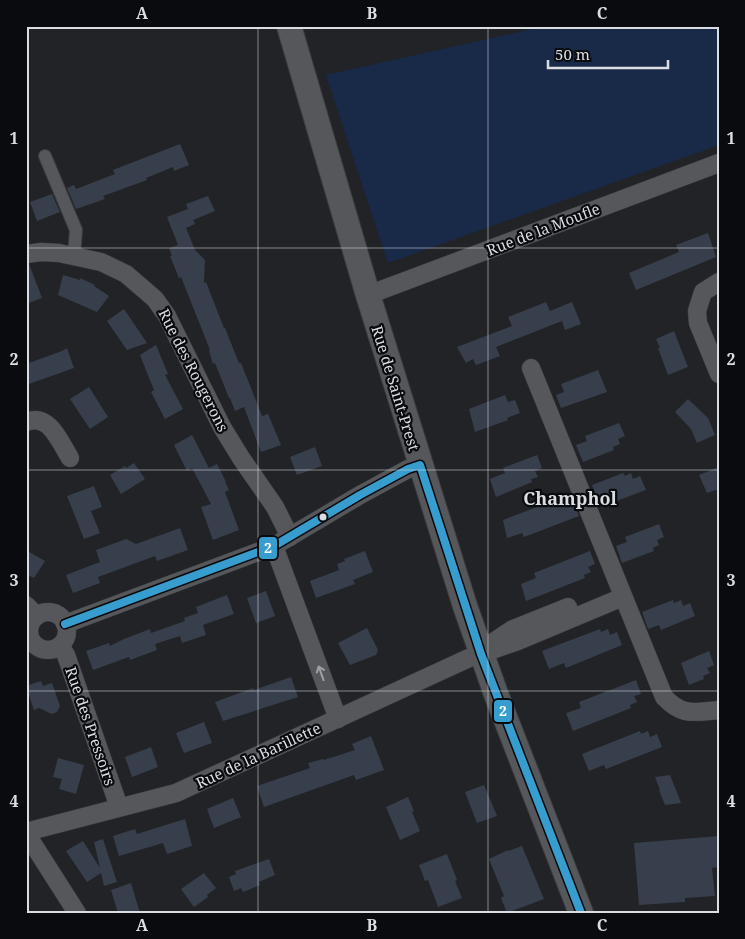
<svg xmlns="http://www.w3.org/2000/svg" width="745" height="939" viewBox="0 0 745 939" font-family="'Noto Serif',serif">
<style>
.green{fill:#192a49}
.building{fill:#383f4c}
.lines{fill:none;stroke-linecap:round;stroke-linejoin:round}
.pedestrian-casing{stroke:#3c3e41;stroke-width:14}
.minor-casing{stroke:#3c3e41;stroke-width:19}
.secondary-casing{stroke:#3c3e41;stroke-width:26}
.pedestrian{stroke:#55575a;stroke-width:12}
.minor{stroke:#55575a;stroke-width:18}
.secondary{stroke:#55575a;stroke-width:24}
.bus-1-casing{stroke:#090b0e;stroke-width:11}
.bus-1{stroke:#379cce;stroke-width:8}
.oneway{stroke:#9ea1a5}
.grid{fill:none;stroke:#dadde2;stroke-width:1;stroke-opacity:0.55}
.bus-dot{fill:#dadde2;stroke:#090b0e;stroke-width:2}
.labels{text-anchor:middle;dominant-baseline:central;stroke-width:4.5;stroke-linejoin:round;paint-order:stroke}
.street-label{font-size:15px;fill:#dadde2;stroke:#090b0e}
.quarter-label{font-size:18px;font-weight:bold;fill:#dadde2;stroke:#090b0e}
.line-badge{stroke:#090b0e;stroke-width:2}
.badge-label{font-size:14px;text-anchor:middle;font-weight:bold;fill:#fff}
.neatline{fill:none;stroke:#dadde2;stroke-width:2}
.grid-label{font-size:16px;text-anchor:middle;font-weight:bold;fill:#dadde2}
</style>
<rect width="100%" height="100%" fill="#212326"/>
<polygon class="green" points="546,26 719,26 719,145 388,263 326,75"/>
<g class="building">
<polygon points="180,144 189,165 174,171 173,167 146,178 147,180 103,196 105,199 76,209 67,188 74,185 76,189 115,174 113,170"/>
<polygon points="52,194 60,212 37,221 30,202"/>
<polygon points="208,196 215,211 193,220 195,224 186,228 195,250 205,260 204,283 206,282 224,328 225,328 239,363 241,363 262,416 268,414 281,445 261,452 244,407 235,411 230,398 229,398 215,363 213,364 209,351 210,350 181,277 179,278 170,256 172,256 169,248 178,245 167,217 188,209 186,204"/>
<polygon points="708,233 716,257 636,290 629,273 679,252 676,245"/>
<polygon points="26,264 29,264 42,298 26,304"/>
<polygon points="63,275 80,280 80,278 95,285 94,286 109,296 97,312 58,295"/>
<polygon points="546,302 550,311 572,302 581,324 565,330 562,321 496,347 500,356 476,365 473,359 466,363 457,347 512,326 508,317"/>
<polygon points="124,309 147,343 127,350 107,321"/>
<polygon points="674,331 688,367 668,375 658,348 660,348 656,339"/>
<polygon points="156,345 168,374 165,375 183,409 165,419 151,392 154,390 140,355"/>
<polygon points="67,348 74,368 26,385 26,364 62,351"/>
<polygon points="598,370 607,392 561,408 556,395 564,392 561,384"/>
<polygon points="89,387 108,417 90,429 70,399"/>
<polygon points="505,395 508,402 515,400 520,413 507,418 508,420 475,432 469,409"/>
<polygon points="688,399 708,418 715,435 697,443 691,429 675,412"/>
<polygon points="619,423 625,436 618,439 620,444 613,447 614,450 583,462 576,445 587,441 585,436"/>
<polygon points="192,435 209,468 217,464 226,482 225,482 229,490 225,492 239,530 213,540 201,507 211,504 192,468 187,471 174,445"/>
<polygon points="315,447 322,466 297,475 290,457"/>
<polygon points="537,455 542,468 535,471 538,477 531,479 532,482 496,497 490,479 505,473 503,468"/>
<polygon points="134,463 145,479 121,494 110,475 125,466 126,468"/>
<polygon points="719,467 719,489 707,493 699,475"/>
<polygon points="623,473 625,476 631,473 633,479 640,476 646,490 611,503 609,498 598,502 592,485"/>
<polygon points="94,486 102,507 91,511 100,533 84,539 67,496"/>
<polygon points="558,499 559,502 566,499 568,505 574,503 579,516 524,537 522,533 507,538 503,520"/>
<polygon points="659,524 664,537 657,540 659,545 653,548 654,551 622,563 616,546 627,542 625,537"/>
<polygon points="180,528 188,550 157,561 155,556 98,577 100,583 73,593 66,575 100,562 96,550 126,539 136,544"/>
<polygon points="26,550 45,561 34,578 26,574"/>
<polygon points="365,551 373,572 353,580 355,584 316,598 310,581 339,570 337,564 345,561 344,559"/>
<polygon points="590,551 595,564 588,567 591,572 584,575 585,578 526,601 521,584 536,578 534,573"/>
<polygon points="266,591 275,616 256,623 247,598"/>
<polygon points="227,595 234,614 203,625 206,635 182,643 180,636 155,644 157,650 130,660 129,657 93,670 86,651 109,643 110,646 124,639 150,629 151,633 185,621 184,618 198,613 196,607"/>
<polygon points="673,600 674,603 681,600 683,606 690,603 695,616 661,630 659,625 648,629 642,612"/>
<polygon points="367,628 378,650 376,655 350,665 338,643"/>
<polygon points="600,629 601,632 608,629 610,635 617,632 622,645 566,668 564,663 549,669 542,651"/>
<polygon points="709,651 714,665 707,668 710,673 703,676 704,679 689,685 681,663"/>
<polygon points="291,677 298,697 223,721 215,702 253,688 254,690"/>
<polygon points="636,680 641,694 634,696 637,702 630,705 631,708 573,731 566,713 581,708 579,702"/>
<polygon points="41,681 43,686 52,683 60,706 57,712 52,714 39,708 34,710 26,686"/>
<polygon points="204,722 212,743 184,753 176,733"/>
<polygon points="640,731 641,734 648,731 650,737 657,734 662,747 606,769 604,765 589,771 582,754"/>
<polygon points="371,736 384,770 356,780 354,775 264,807 257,786 310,768 308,763 323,759 324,760 355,750 352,744"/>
<polygon points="151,747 158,767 132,777 125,757"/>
<polygon points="58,758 84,765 76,794 59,789 62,779 53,777"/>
<polygon points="670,775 678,795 681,803 665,805 659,790 660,790 655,777"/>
<polygon points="484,785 497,816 477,823 465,792"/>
<polygon points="408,797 414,811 412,812 420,831 400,840 386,807"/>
<polygon points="233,798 241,817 214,828 207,809"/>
<polygon points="185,819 192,846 167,854 163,843 119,856 113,836 135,829 137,834"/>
<polygon points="719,836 719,867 712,868 715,896 685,898 685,902 639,905 634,843"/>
<polygon points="103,839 117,882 104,886 101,873 87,882 66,851 83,841 100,868 94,842"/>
<polygon points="522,846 544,899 507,913 501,898 504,896 489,859 508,850 508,851"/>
<polygon points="447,854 457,880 455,881 462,898 438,907 428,880 425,881 419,865"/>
<polygon points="269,859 275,875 259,882 260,885 243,892 241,888 234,891 229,877 236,874 235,871"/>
<polygon points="204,873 216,888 207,895 208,897 194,907 181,889"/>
<polygon points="131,883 140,913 118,913 111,890"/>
</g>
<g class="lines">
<defs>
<polyline id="pedestrian" points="45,156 76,230 74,256"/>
<g id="minor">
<polyline points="26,254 41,252 59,253 101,262 126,274 155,299 167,316 222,427 241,458 275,507 290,537"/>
<polyline points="719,282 703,292 697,311 698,323 719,374"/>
<polyline points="368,295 719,163"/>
<path d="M531,368L664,697C683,717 694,712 719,710"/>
<path d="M26,422C49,412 60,442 70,458"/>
<polyline points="274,546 338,719"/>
<polyline points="26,605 37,616"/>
<circle cx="48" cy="631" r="19"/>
<polyline points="65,624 274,546 360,495 408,469 420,465"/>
<polyline points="492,643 513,629 568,607"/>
<polyline points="60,646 66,655 119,807"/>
<polyline points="26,832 176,793 469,658 518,641 623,597"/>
<polyline points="26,833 77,913"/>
</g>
<polyline id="secondary" points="289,26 368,295 465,606 496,694 581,913"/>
</defs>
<use href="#pedestrian" class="pedestrian-casing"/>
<use href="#minor" class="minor-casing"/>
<use href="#secondary" class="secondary-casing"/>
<use href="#pedestrian" class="pedestrian"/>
<use href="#minor" class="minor"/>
<use href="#secondary" class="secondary"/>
<defs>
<polyline id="bus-1" points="65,624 274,546 360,495 408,469 420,465 481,654 581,913"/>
</defs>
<use href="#bus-1" class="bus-1-casing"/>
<use href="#bus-1" class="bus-1"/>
</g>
<defs><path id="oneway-shaft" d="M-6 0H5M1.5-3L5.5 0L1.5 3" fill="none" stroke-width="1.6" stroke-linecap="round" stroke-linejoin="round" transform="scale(1.25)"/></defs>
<use class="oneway" href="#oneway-shaft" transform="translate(321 673) rotate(-110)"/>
<path class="grid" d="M258,26V913M488,26V913M26,248H719M26,470H719M26,691H719"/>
<circle class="bus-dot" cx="323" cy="517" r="4.5"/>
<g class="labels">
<g class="street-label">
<text transform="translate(543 229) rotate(-21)">Rue de la Moufle</text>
<text transform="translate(194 370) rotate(63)">Rue des Rougerons</text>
<text transform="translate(396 388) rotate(73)">Rue de Saint-Prest</text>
<text transform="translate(91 726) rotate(71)">Rue des Pressoirs</text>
<text transform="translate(258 755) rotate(-25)">Rue de la Barillette</text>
</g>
<g class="quarter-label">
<text x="570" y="498">Champhol</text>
</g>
</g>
<g class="line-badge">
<rect x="258" y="536" width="20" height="24" rx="5" fill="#379cce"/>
<rect x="493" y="699" width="20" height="24" rx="5" fill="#379cce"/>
</g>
<g class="badge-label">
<text x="268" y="553">2</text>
<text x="503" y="716">2</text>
</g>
<rect width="745" height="939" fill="none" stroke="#090b0e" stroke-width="55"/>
<path d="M548 60v8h120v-8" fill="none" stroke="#dadde2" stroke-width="2.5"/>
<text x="555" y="60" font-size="15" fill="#dadde2" stroke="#090b0e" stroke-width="4" paint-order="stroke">50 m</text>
<rect x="28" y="28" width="690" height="884" class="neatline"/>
<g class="grid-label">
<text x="142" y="19">A</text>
<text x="372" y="19">B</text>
<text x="602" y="19">C</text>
<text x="14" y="144">1</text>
<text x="731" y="144">1</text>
<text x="14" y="365">2</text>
<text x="731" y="365">2</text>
<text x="14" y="586">3</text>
<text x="731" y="586">3</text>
<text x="14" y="807">4</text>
<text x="731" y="807">4</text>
<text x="142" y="931">A</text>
<text x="372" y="931">B</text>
<text x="602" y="931">C</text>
</g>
</svg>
